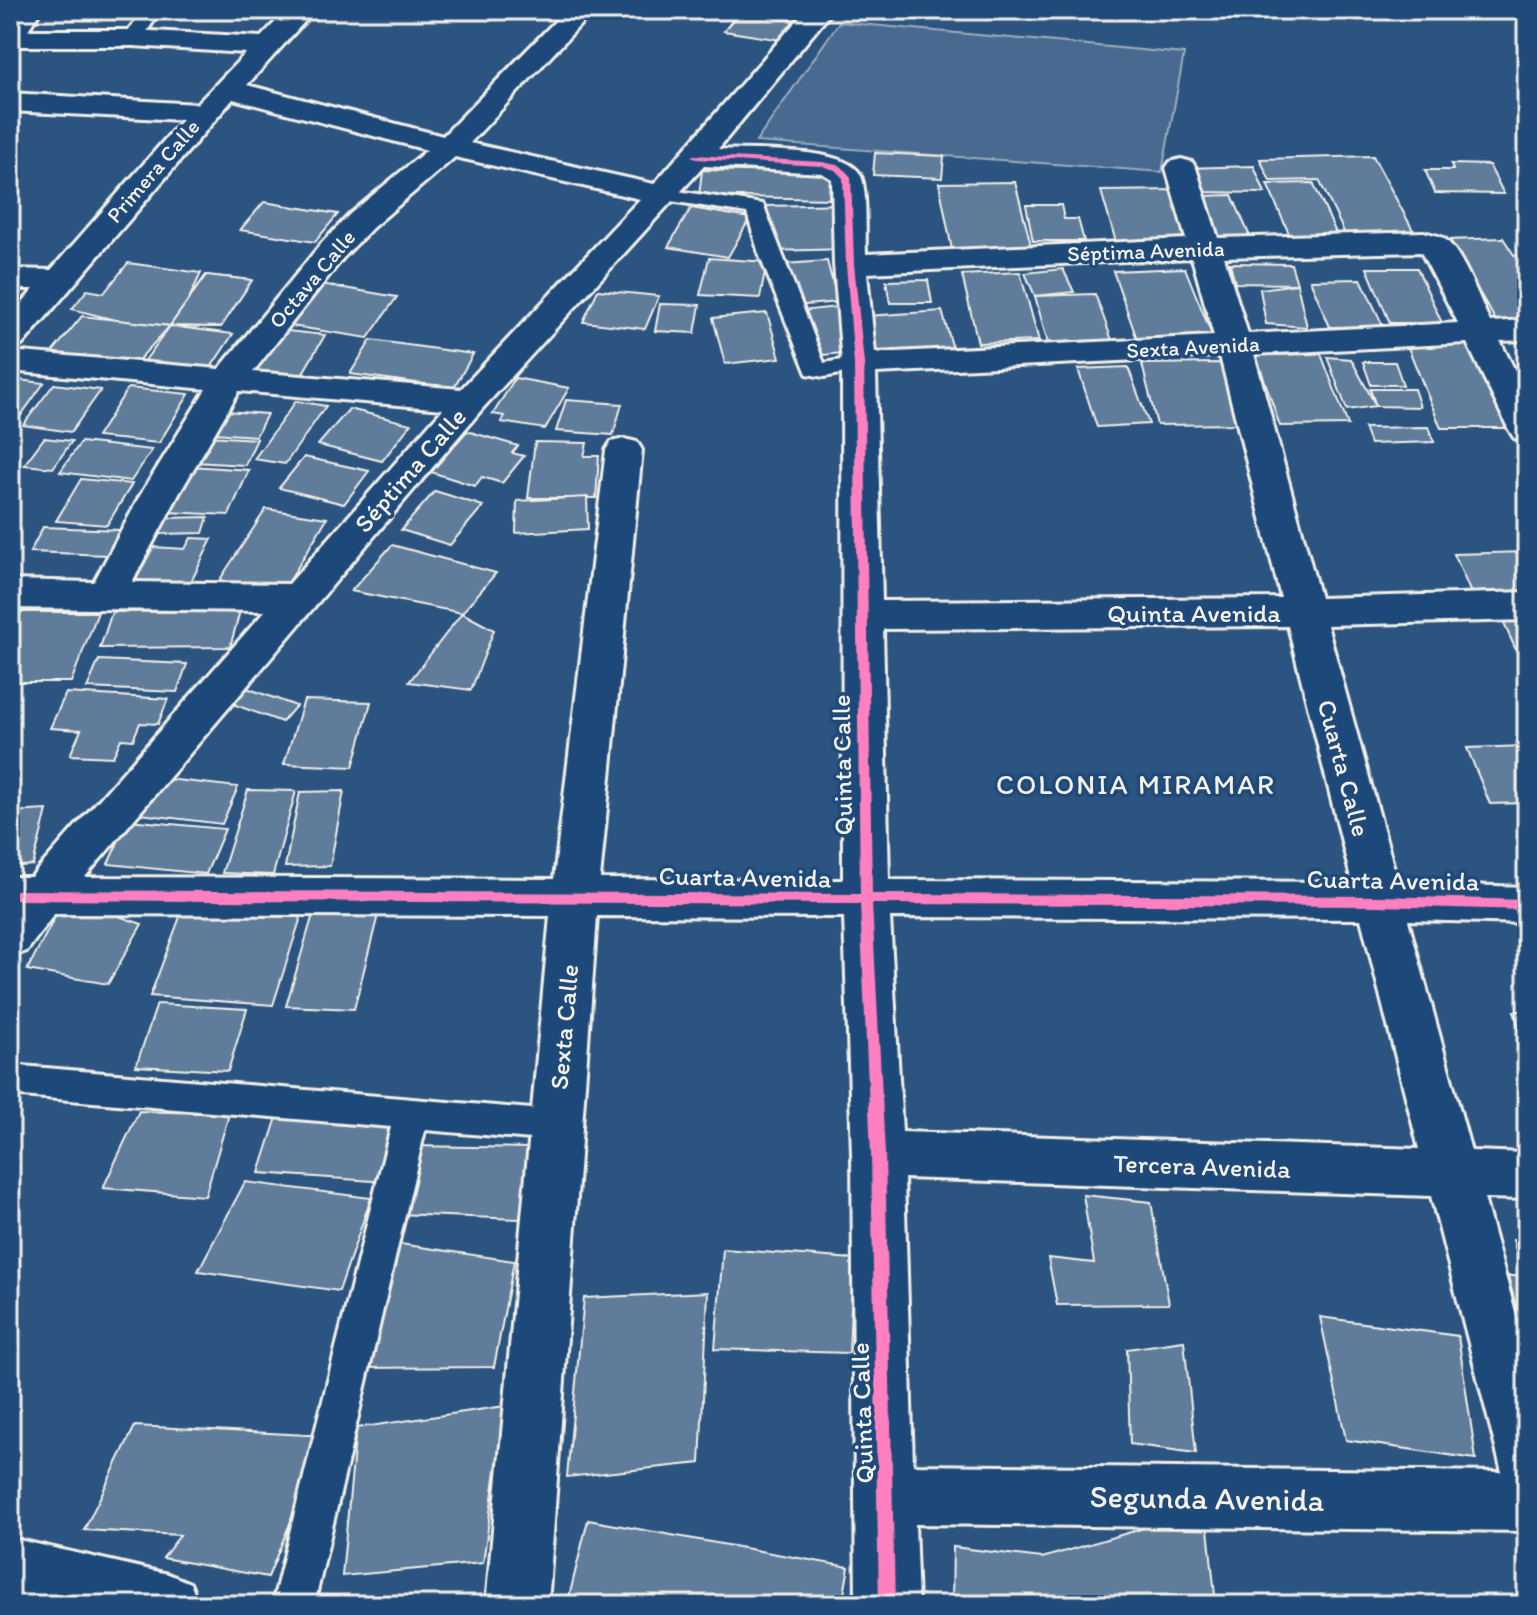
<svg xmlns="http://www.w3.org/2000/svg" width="1537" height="1615" viewBox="0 0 1537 1615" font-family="Itim,sans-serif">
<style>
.green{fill:#496b90;stroke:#9eaebc;stroke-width:2}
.building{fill:#5e7b9a;stroke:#f4f1e8;stroke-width:2}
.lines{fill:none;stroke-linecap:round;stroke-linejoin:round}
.lane-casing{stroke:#f4f1e8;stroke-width:6}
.street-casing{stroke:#f4f1e8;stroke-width:6}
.secondary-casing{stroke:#f4f1e8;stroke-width:6}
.lane{fill:#1f4a7a;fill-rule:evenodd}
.street{fill:#1f4a7a;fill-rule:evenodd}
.secondary{fill:#1f4a7a;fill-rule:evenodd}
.cycleway-casing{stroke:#1f4a7a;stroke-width:5}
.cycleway{fill:#ff80c0;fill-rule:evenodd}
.labels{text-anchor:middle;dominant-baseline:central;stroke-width:7;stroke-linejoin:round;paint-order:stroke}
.far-street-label{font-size:22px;fill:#f4f1e8;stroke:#1f4a7a}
.street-label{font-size:26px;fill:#f4f1e8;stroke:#1f4a7a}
.neighbourhood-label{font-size:28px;letter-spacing:2px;fill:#f4f1e8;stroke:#1f4a7a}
.near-street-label{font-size:32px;fill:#f4f1e8;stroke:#1f4a7a}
</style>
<rect width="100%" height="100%" fill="#2c5481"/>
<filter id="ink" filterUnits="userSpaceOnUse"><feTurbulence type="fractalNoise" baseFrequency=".0125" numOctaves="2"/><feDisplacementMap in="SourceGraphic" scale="16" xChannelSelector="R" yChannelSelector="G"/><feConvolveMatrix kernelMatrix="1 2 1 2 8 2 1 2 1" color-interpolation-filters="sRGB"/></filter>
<g filter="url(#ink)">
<polygon class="green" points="839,22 1184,54 1162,172 756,142"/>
<g class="building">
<polygon points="755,10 810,10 807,17"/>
<polygon points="739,12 801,21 788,41 724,31"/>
<polygon points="875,153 944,156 942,178 873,175"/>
<polygon points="1373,156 1414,232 1345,234 1319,180 1270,181 1260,159"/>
<polygon points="1451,164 1489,165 1504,194 1435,193 1425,170 1453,170"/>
<polygon points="1254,166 1265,193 1198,192 1187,168"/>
<polygon points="702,170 830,173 829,199 699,196"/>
<polygon points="1015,182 1033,253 953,255 939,183"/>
<polygon points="1313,183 1337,235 1290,236 1267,184"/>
<polygon points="1178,190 1196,241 1116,242 1101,191"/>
<polygon points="1232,195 1251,239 1219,240 1201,196"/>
<polygon points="264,202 338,214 315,242 240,230"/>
<polygon points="844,204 849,249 770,251 767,206"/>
<polygon points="1026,205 1061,205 1064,219 1078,219 1084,241 1033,241"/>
<polygon points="691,208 750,218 728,257 668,247"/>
<polygon points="1503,238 1514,255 1527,255 1527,323 1498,324 1448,240"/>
<polygon points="709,258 767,262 760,298 700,295"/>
<polygon points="827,261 838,302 794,306 784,264"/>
<polygon points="128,263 201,273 189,299 170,326 115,320 72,309 87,290 104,293"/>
<polygon points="1230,263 1291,264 1297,284 1235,283"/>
<polygon points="1185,268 1212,335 1137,339 1113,271"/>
<polygon points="1367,268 1417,268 1442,323 1390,323"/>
<polygon points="1063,269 1074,292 1035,296 1025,273"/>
<polygon points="1020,272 1039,341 978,343 962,275"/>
<polygon points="206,275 252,280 221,327 170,326"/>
<polygon points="206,275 252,280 221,327 170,326"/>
<polygon points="1361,279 1383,326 1330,327 1310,280"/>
<polygon points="928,280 932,303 890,303 886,281"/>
<polygon points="309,282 397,297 368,338 278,324"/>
<polygon points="1297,284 1307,327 1266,324 1260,289"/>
<polygon points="598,290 659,296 645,329 583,322"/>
<polygon points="1095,294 1113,343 1049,347 1035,296"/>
<polygon points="660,304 700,305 695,333 655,331"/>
<polygon points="837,307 852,352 814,356 800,311"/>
<polygon points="942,311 953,349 876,354 867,316"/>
<polygon points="767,313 780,358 725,364 713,318"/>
<polygon points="82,316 170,326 133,366 50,355"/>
<polygon points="170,326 233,334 206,375 141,366"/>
<polygon points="278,330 325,335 300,378 252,373"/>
<polygon points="371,340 473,354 454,388 350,374"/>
<polygon points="1407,345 1473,345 1511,428 1441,428"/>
<polygon points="1321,354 1348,425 1280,426 1256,355"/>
<polygon points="1327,357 1351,359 1376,406 1347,410"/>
<polygon points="1363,362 1395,362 1403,385 1371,385"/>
<polygon points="1221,363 1240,424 1157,425 1142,364"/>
<polygon points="1128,367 1149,424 1097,427 1078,369"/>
<polygon points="515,378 569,388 545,429 501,422 504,416 493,414"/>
<polygon points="10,379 44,383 14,425 10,424"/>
<polygon points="54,384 101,390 71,432 23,425"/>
<polygon points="128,388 189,394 159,443 97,437"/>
<polygon points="1370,389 1414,389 1420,407 1376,406"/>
<polygon points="566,400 622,404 613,435 556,431"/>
<polygon points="296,401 326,406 285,464 254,459"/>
<polygon points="349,409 411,424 382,461 318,445"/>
<polygon points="225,411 267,414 256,436 214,433"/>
<polygon points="1428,427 1434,442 1370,444 1364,428"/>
<polygon points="467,431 518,446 512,453 524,456 502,483 482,477 475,486 431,472"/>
<polygon points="207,436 257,439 245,465 195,462"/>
<polygon points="44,438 72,441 53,468 24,465"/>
<polygon points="81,442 152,450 131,481 60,472"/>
<polygon points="535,442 587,443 584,456 599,456 596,498 528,498"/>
<polygon points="304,457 369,471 344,504 279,488"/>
<polygon points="190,466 249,470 229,515 167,512"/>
<polygon points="81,479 132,484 107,525 56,521"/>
<polygon points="435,491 483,506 450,545 401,530"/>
<polygon points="587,497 588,529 516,533 517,501"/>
<polygon points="266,509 327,518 281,595 217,584"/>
<polygon points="208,517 203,533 160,534 165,518"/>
<polygon points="43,527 120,530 108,555 30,552"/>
<polygon points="191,538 212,539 190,584 136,580 153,547 185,549"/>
<polygon points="392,545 496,573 462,613 351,591"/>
<polygon points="1527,552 1527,597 1473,598 1454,554"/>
<polygon points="240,611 230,647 100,648 112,612"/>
<polygon points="21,612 98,612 71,682 10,682 10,638"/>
<polygon points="462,613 494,630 471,690 409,682"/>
<polygon points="1527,614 1527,650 1516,650 1500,615"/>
<polygon points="99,660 187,664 177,692 87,688"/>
<polygon points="244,687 296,706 282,722 230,703"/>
<polygon points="66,693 168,699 158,724 140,723 133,740 121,739 113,757 70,755 81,730 50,728"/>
<polygon points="304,700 371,702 353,767 284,764"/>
<polygon points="1527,746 1527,803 1490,804 1467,748"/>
<polygon points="158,778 238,787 222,824 140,814"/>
<polygon points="248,790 296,791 273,875 222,873"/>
<polygon points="344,791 330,866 285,867 300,792"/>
<polygon points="47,810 33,865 10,867 10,812"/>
<polygon points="128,820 225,829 206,874 108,864"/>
<polygon points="65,898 142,924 108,984 27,970"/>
<polygon points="183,909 301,917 273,1005 150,996"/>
<polygon points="314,911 378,915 354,1009 286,1006"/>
<polygon points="157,1004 247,1009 228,1071 136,1066"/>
<polygon points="1514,1011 1527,1011 1527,1056"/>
<polygon points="280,1108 394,1116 387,1182 259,1173"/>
<polygon points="139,1111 229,1114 205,1196 103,1188"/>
<polygon points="411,1146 532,1148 520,1219 398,1214"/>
<polygon points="245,1182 371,1198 339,1291 198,1271"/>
<polygon points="1083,1195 1151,1202 1169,1304 1057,1305 1048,1258 1094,1263"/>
<polygon points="1513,1240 1527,1240 1527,1272 1522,1272"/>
<polygon points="387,1242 514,1261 494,1367 360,1368"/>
<polygon points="723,1249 853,1259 849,1353 715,1349"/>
<polygon points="1508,1276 1527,1276 1527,1317 1519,1317"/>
<polygon points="708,1292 700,1463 567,1477 584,1298"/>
<polygon points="1320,1317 1458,1336 1476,1459 1346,1440"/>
<polygon points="1184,1341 1196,1453 1130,1444 1127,1349"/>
<polygon points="505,1406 483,1563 342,1576 356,1428"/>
<polygon points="135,1426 326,1436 268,1577 163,1558 180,1535 84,1530"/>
<polygon points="1206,1510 1216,1605 952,1605 953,1547 1042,1558"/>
<polygon points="588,1520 849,1567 842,1605 567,1605"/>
</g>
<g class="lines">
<defs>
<g id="lane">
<polygon points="23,10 41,10 20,42 10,43 10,29"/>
<polygon points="143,10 161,10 140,42 126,42 124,38"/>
<polygon points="658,188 763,204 824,363 859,357 867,359 871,364 867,369 824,377 807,374 759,254 747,213 651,198 648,194"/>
<polygon points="10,1065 555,1111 567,1115 572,1126 567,1137 555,1141 425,1130 314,1605 272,1605 391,1127 10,1095"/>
</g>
<path id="street" d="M287,10H315L247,85L443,136L566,10H594L470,143L654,184L806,10H833L718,149C749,151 844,146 860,174C868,188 865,236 866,254L1186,239L1166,168L1170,162L1181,159L1192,162L1196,168L1218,238L1424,232C1430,234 1438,235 1443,238C1460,247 1481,303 1490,322L1527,320V340L1500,341L1527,394V441L1514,438L1509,430L1467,343L1254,354L1320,598L1527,592V620L1327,625L1398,883L1527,887V923L1408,920L1471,1151L1527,1153V1199L1484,1198L1527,1356V1531L915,1524L918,1605H856L852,1154L844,917L597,916L548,1605H486L550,916L54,914L27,951L10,957V877H31L265,611L10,608V580L94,582L141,494L206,389L10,371V351L219,369L321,244L350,214L427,150L233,99L22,345L10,348V317L34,289H10V269L51,270L182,120L10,111V93L197,104L246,53L133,46H10V30H133L261,37ZM455,157L640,199L461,389L253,372L343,258L372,228ZM704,166L822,173L832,179L834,264L842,364L843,880L600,879L642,450L637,442L624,439L611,442L606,450L554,879L85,877L482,409ZM1421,252L1458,323L1248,334L1224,257ZM1192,258L1214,336L875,353L867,273ZM1220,356L1281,598L882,601L876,373ZM239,391L443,409L289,584L132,582L179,494ZM1288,626L1352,882L889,880L883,629ZM890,917L1361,919L1419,1149L902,1132ZM904,1178L1431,1196L1502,1472L913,1465Z"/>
<polygon id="secondary" points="10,1538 168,1574 190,1583 199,1605 39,1605 10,1598"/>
</defs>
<use href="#lane" class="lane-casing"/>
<use href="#street" class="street-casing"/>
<use href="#secondary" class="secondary-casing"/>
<use href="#lane" class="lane"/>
<use href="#street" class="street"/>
<use href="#secondary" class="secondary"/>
<defs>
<polygon id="cycleway" points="693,155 822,162 841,166 851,177 854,264 864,364 872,894 1379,896 1527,900 1527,910 1379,906 872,904 885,1154 895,1605 879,1605 871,1154 860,904 10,900 10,890 860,894 854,364 846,264 843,178 835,170 822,166 696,159 692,157"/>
</defs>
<use href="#cycleway" class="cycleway-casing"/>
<use href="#cycleway" class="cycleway"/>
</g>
</g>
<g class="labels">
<g class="far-street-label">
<text transform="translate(153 171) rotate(-49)">Primera Calle</text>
<text transform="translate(1146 251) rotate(-2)">Séptima Avenida</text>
<text transform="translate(312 279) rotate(-50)">Octava Calle</text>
<text transform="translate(1193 347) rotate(-3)">Sexta Avenida</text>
</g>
<g class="street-label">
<text transform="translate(410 470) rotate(-49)">Séptima Calle</text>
<text x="1194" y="613">Quinta Avenida</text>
<text transform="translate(842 765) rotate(-91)">Quinta Calle</text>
<text transform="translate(1344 768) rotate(75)">Cuarta Calle</text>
<text transform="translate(745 877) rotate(1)">Cuarta Avenida</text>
<text transform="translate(1393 880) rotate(1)">Cuarta Avenida</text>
<text transform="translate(564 1027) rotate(-85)">Sexta Calle</text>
<text transform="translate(1202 1166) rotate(2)">Tercera Avenida</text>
<text transform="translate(862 1413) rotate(-92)">Quinta Calle</text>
</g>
<g class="neighbourhood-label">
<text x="1136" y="784">COLONIA MIRAMAR</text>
</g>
<g class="near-street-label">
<text transform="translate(1207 1498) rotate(1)">Segunda Avenida</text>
</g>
</g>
<rect width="1537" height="1615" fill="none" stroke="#1f4a7a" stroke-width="40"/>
<rect x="20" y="20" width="1497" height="1575" fill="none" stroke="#f4f1e8" stroke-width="3" filter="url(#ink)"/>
</svg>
